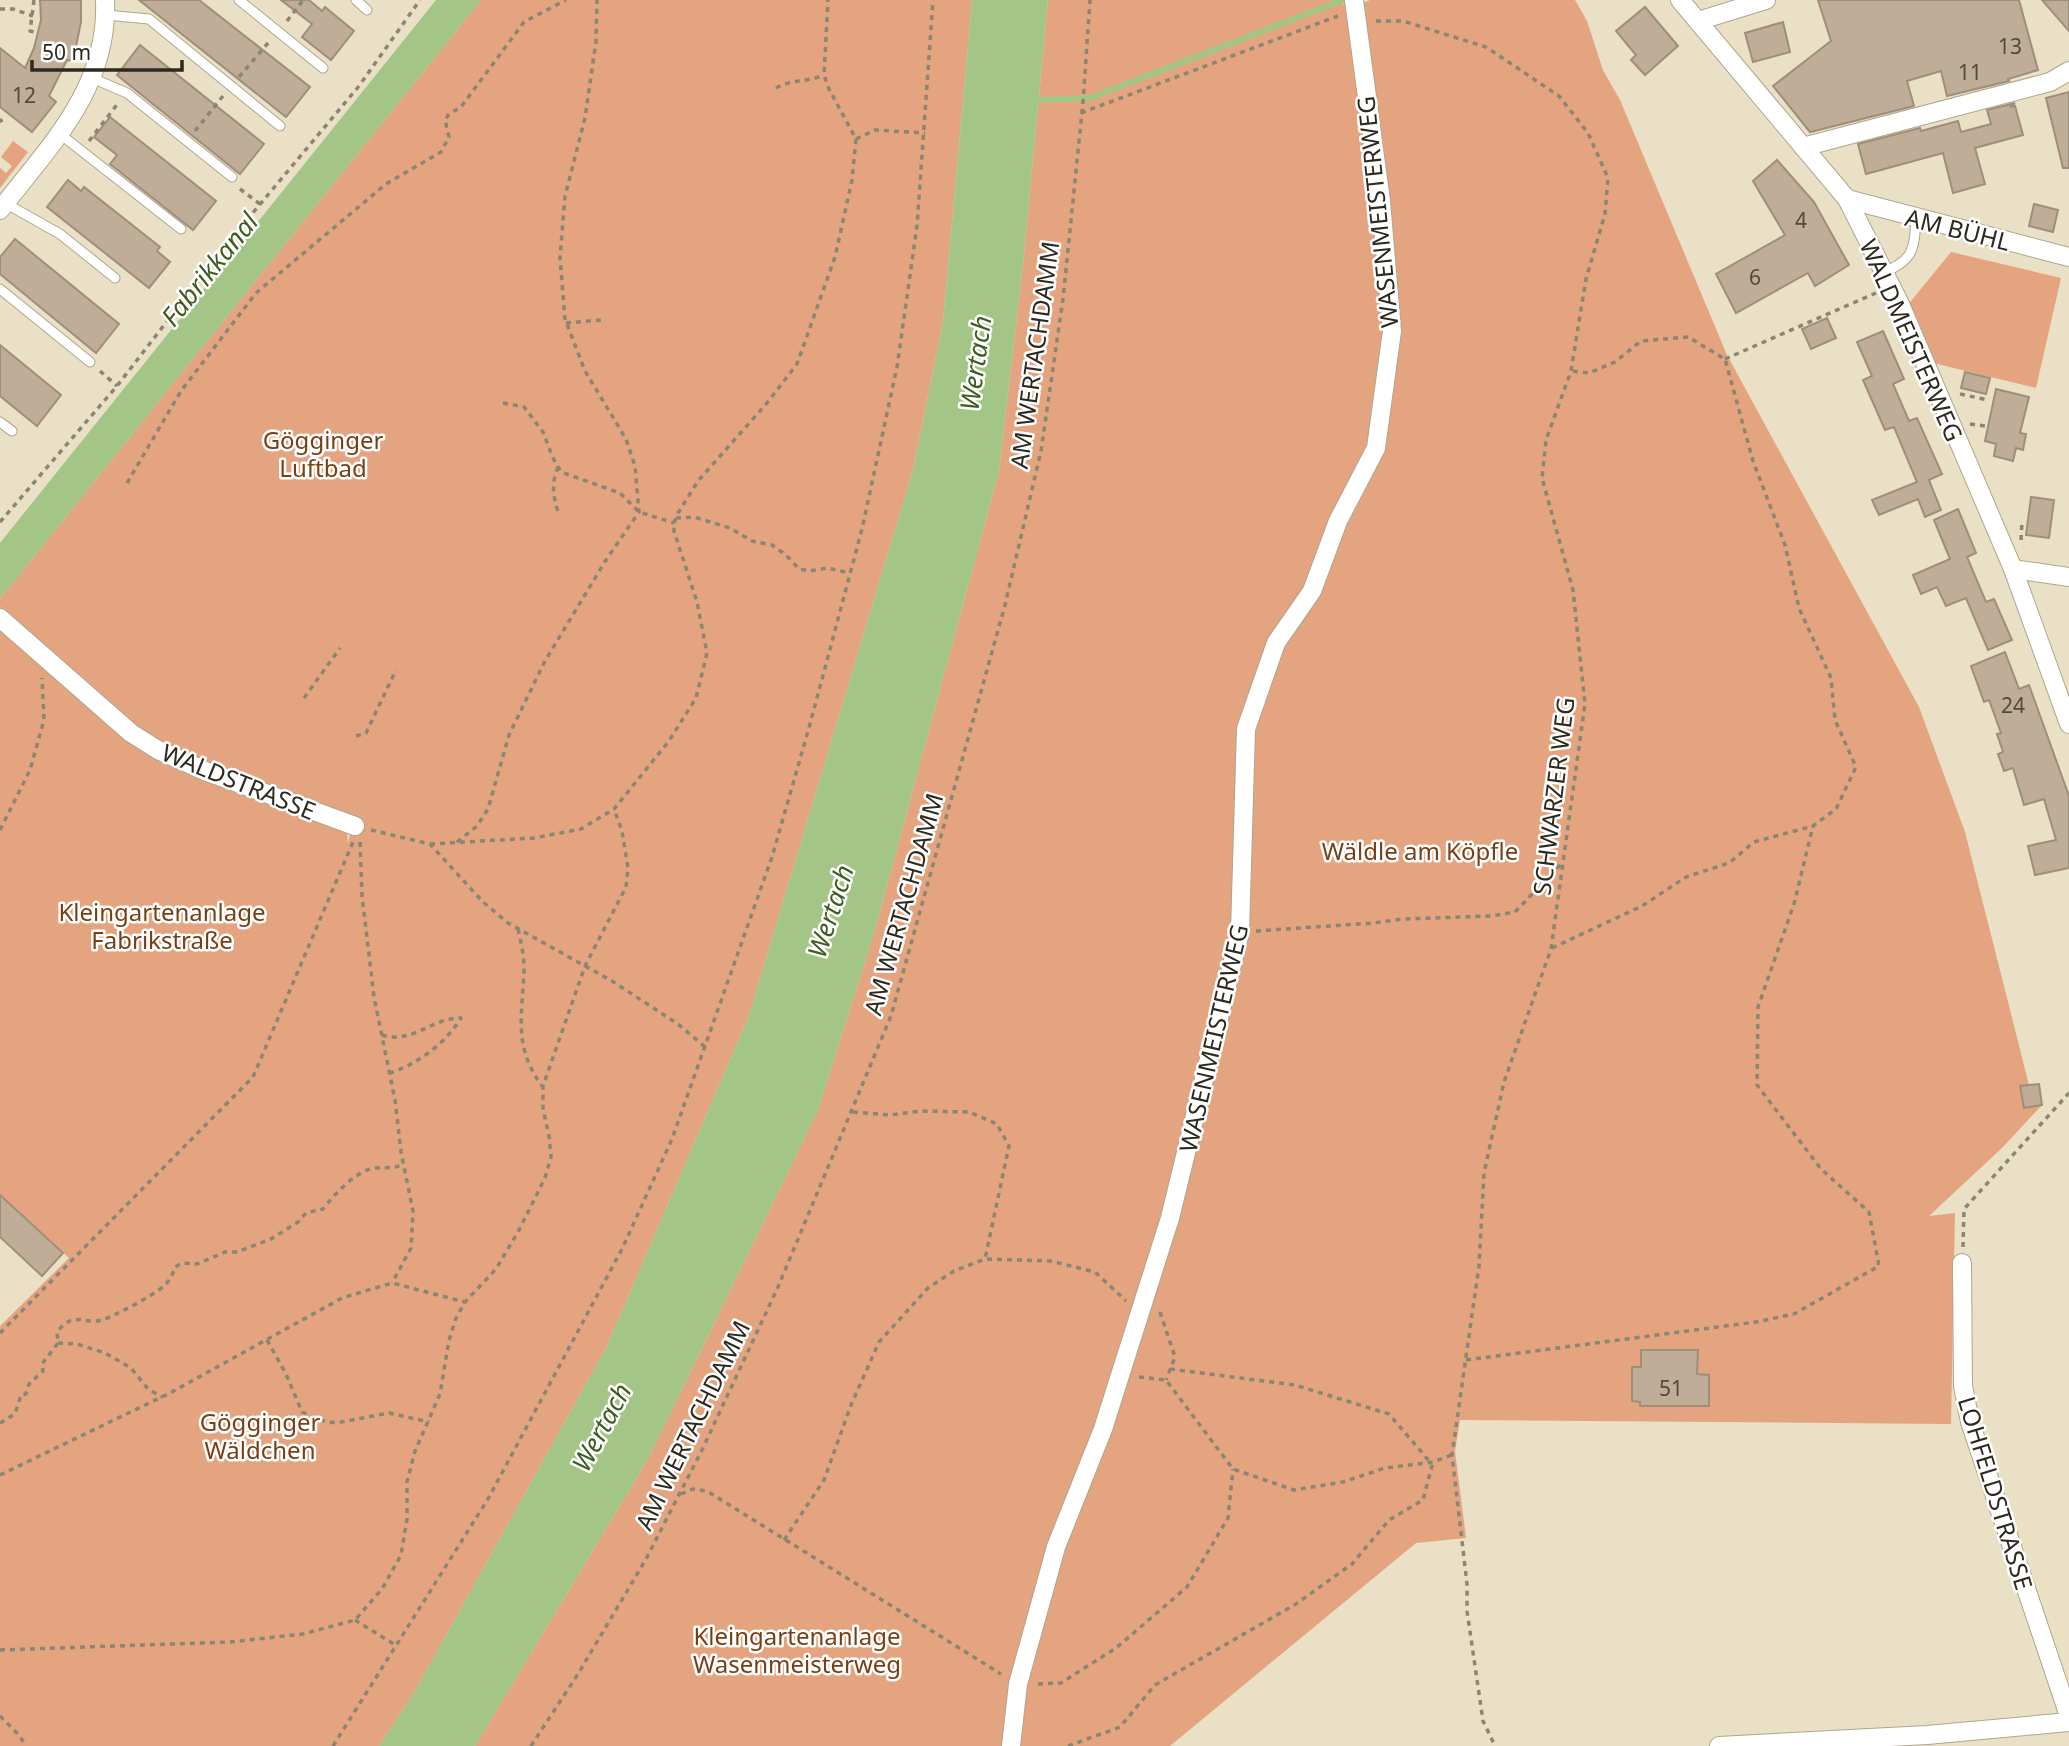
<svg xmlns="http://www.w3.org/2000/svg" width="2069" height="1746" viewBox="0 0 2069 1746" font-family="'Noto Sans',sans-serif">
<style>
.green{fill:#e3a47f}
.water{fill:#a3c586}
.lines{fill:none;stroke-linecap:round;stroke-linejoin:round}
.stream{stroke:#a3c586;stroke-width:6}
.building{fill:#bfad98;stroke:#9f8e7a;stroke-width:2}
.service-casing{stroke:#afa68e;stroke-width:11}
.minor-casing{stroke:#afa68e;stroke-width:20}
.path{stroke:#8b8573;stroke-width:3.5;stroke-dasharray:5 5;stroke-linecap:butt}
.service{stroke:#fff;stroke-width:9}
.minor{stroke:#fff;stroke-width:18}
.labels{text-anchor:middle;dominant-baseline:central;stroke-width:5;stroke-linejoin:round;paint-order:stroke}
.number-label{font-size:21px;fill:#514a3d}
.street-label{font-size:24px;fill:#2c291f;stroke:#fff}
.park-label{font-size:24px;fill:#7a3e14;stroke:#fff}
.water-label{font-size:26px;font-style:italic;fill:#3e5d1d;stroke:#fff}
</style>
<rect width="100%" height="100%" fill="#e9e0c6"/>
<g class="green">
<polygon points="481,0 972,0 943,321 913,470 748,1018 606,1348 415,1691 379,1746 0,1746 0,1326 69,1258 0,1196 0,620 128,735 338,826 347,833 348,843 354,816 352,819 159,747 131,733 0,607 0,599"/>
<polygon points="1048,0 1339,0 1336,3 1358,5 1370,0 1575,0 1587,21 1603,70 1620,100 1727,355 1919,707 1965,832 2029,1085 2039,1084 2042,1105 2002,1148 1929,1216 1955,1213 1951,1424 1460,1420 1455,1451 1466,1538 1416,1543 1170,1746 475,1746 649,1457 818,1110 875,930 999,471 1023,265"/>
<polygon points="13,141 28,152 0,188 0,168 6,173 12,166 1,157"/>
<polygon points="1951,252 2061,278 2036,388 1929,362 1907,306"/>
</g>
<g class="water">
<polygon points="436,0 481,0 0,599 0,543"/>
<polygon points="972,0 1048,0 1023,265 999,471 875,930 818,1110 649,1457 475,1746 379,1746 415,1691 606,1348 748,1018 913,470 943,321"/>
</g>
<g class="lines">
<polyline class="stream" points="1031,103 1039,100 1090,98 1343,0"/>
</g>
<g class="building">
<polygon points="40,0 81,0 81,22 73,61 67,60 49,96 56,102 32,132 0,107 0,48 25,68 34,48 41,20"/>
<polygon points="139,0 199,0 310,87 286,117"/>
<polygon points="281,0 309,0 322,11 325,7 354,31 331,60 302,37 312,24"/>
<polygon points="1818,0 2019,0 2038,70 2008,79 2009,81 1947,96 1941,71 1907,81 1914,106 1810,132 1773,86 1831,41"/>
<polygon points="2042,0 2069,0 2069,31"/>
<polygon points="1645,7 1678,46 1645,75 1631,60 1636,55 1616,31"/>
<polygon points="1783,22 1790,52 1753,62 1745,33"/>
<polygon points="140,45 264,144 240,174 117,75"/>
<polygon points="2069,92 2069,168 2063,168 2046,98"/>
<polygon points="2015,103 2010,107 2015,106 2023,135 1975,148 1985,184 1953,193 1943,153 1866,174 1858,144 1920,128 1921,131 1958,121 1961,132 1991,124 1987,110"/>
<polygon points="110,117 216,201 193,230 110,164 117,155 94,137"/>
<polygon points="1777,160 1814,202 1849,265 1815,286 1808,273 1736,313 1716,274 1785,235 1753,181"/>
<polygon points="68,180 81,191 84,187 160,247 157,251 170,262 149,288 47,207"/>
<polygon points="2034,204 2058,210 2053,232 2029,226"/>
<polygon points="15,239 119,324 96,353 0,274 0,257"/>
<polygon points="1827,318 1836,338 1811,349 1802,329"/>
<polygon points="1883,331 1904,379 1893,384 1909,421 1917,418 1942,474 1929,480 1941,510 1925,517 1918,499 1879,515 1872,500 1917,482 1894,427 1885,430 1863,380 1872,376 1857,342"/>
<polygon points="0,345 61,395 37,426 0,396"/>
<polygon points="1965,372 1990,378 1986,394 1961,388"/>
<polygon points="1996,389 2029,397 2020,433 2026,434 2023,450 2016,448 2013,461 1994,456 1996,444 1985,441"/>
<polygon points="2031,497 2054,500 2049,538 2026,535"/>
<polygon points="1958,509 1976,553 1967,557 1986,602 1994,599 2012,640 1988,650 1966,598 1946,606 1937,587 1921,594 1913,575 1950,559 1934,520"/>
<polygon points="2005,652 2019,689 2029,685 2069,796 2069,868 2035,875 2028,846 2056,840 2044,799 2024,805 2013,768 2004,771 1998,754 2003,752 1997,734 2001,733 1989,700 1984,702 1971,666"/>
<polygon points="2039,1084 2042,1105 2024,1108 2020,1086"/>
<polygon points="0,1195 63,1253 42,1276 0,1237"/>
<polygon points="1641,1350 1698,1350 1697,1374 1709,1375 1709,1406 1640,1406 1640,1402 1632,1401 1632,1367 1641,1367"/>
</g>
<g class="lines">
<defs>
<g id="service">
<polyline points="239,0 323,68"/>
<polyline points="356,0 367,10"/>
<polyline points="106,15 149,19 280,126"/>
<polyline points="92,78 127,93 232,177"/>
<polyline points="60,134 181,229"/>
<polyline points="5,203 60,234 115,278"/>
<path d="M1884,272C1914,260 1914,249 1916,219"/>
<polyline points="0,289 90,362"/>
<polyline points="0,422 12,431"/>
</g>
<g id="minor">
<polyline points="1680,0 1847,199 1900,304 2013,569 2069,724"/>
<polyline points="1698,21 1766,0"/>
<polyline points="1803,147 2050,82 2069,71"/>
<polyline points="1847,199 2069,257"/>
<path d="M0,210C50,145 109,88 105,0"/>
<polyline points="2013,569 2069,577"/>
<polyline points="0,618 131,733 158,750 205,771 355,826"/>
<polyline points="1962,1263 1963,1386 1970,1422 2069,1716"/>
<polyline points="1011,1746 1018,1684 1056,1547 1103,1429 1170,1218 1240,932 1246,729 1276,643 1312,591 1338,521 1376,448 1392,331 1381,201 1354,0"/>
<polyline points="1719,1746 1927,1735 2069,1722"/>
</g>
</defs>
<use href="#service" class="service-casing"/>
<use href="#minor" class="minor-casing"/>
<g class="path">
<polyline points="34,0 30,31 38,33"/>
<polyline points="0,9 13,9 33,16"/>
<polyline points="287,21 303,0"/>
<polyline points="1376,21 1403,21 1486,47 1559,96 1588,133 1608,178 1605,214 1586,279 1571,371 1546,440 1542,478 1573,590 1585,704 1551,949 1504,1082 1484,1173 1479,1266 1452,1455 1467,1584 1467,1611 1483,1721 1495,1746"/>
<polyline points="239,77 268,43"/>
<path d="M776,88C792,79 808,82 824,75"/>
<polyline points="1081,113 1338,16"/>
<polyline points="0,119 2,122"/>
<polyline points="195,131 223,96"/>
<polyline points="856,139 875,130 925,133"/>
<polyline points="89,141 119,102"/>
<polyline points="240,189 260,204"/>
<polyline points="566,323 601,320"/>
<polyline points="1725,359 1876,293"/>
<polyline points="100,371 117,386"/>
<polyline points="1960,394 1988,400"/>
<polyline points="503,403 524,407 543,432 553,458 561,472 620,493 639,512 674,523"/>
<polyline points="1970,424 1985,426"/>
<path d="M558,467C551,484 553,495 558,512"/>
<polyline points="127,483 181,391 256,293 386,184 441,152 449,137 445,120 449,114 461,107 524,22 566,0"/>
<polyline points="676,518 694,517 730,528 752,541 772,545 786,555 799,569 810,571 827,568 850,573"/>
<polyline points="0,522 117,386 226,245 359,86 420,0"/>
<polyline points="2021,540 2022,521"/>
<polyline points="304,698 340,648"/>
<polyline points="356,736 366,733 396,670"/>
<polyline points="0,830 30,770 44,720 42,678"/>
<polyline points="371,830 430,844 483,902 508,923 612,981 678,1024 705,1047"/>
<polyline points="360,842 362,896 374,997 395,1100 401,1152 413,1211 411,1248 392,1283"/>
<polyline points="457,842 477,826 488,809 509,735 545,661 606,560 639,512 635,466 626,439 585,371 565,319 560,258 565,196 585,118 596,41 597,0"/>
<polyline points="430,844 534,838 581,829 614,809 669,741 696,698 707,653 697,602 674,531 674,523 678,513 698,481 767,403 797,364 835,257 852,180 856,139 829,89 824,75 828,0"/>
<path d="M518,929C521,942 524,955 524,968C523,1014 512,1045 542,1086"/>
<polyline points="1256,931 1373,923 1403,919 1491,916 1515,912 1562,863"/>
<polyline points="1552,948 1642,906 1686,877 1729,863 1754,842 1813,826 1836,809 1856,767 1835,720 1831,678 1799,608 1785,545 1753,461 1725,359 1688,337 1641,341 1615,362 1589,373 1571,371"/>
<path d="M382,1035C411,1045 433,1017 461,1018C445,1044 419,1063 390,1073"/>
<polyline points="853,1112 890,1115 921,1111 969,1112 997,1124 1009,1146 985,1259"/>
<polyline points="1963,1247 1964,1209 2069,1093"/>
<polyline points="1160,1312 1175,1357 1166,1380"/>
<polyline points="0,1333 253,1077 353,842"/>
<polyline points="267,1340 286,1374 302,1412 319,1420 336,1423 389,1413 429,1422"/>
<polyline points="58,1343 77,1344 105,1353 131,1368 148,1389 162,1397"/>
<polyline points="1466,1360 1756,1322 1794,1314 1879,1266 1869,1212 1821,1169 1757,1085 1758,1007 1794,904 1813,826"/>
<polyline points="1170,1369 1295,1385 1389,1414 1430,1462"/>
<polyline points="1139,1377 1166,1380 1233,1469 1294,1490 1343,1482 1385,1468 1433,1462 1452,1455"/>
<path d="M0,1423L15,1414L21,1395L26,1394L29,1384L43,1371L42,1364L58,1343L57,1332C74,1310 82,1325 102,1320C115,1316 154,1295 164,1286C170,1280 173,1274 175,1267L182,1263L197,1264L225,1252H237L271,1239L298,1222L306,1213L323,1209C334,1195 357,1169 376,1168C388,1167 393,1169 404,1164"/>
<polyline points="0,1475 170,1393 342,1298 392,1283 465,1302"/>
<polyline points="681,1494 693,1489 707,1491 1001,1674"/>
<polyline points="784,1540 824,1480 851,1405 879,1342 928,1288 954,1271 985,1259 1051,1261 1095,1272 1126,1301"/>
<polyline points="355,1620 397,1646"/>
<polyline points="0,1650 230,1642 303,1634 355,1620 382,1589 401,1555 407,1519 407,1482 415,1451 440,1394 449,1340 456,1318 465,1302 496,1269 519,1230 545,1178 551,1157 549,1136 543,1109 543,1086 585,966 626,887 628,868 622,831 614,809"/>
<polyline points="1038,1684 1061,1683 1116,1648 1187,1587 1228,1518 1233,1469"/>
<polyline points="0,1716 19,1735 26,1746"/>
<polyline points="333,1746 488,1499 622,1249 672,1139 772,857 810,724 862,529 897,367 917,226 933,0"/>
<polyline points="531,1746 578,1674 646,1559 702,1450 778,1287 891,1016 1005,605 1041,451 1063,299 1083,102 1090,0"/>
<polyline points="1068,1746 1120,1727 1155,1685 1296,1604 1352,1564 1389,1520 1423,1500 1433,1462"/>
</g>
<use href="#service" class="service"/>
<use href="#minor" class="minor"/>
</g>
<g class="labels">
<g class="number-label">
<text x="2010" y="46">13</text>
<text x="1970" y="72">11</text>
<text x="24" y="95">12</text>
<text x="1801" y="220">4</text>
<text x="1755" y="277">6</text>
<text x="2013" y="705">24</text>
<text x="1671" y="1388">51</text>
</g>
<g class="street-label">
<text transform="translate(1377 212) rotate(-96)">WASENMEISTERWEG</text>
<text transform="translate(1958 229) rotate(14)">AM BÜHL</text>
<text transform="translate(1912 340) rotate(66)">WALDMEISTERWEG</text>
<text transform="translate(1034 355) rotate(-82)">AM WERTACHDAMM</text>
<text transform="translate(239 781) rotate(22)">WALDSTRASSE</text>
<text transform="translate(1553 796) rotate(-83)">SCHWARZER WEG</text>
<text transform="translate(903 904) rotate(-74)">AM WERTACHDAMM</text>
<text transform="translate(1213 1038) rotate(-77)">WASENMEISTERWEG</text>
<text transform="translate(692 1425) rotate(-64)">AM WERTACHDAMM</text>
<text transform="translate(1996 1493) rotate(73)">LOHFELDSTRASSE</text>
</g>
<g class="park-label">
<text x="323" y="439">Gögginger<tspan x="323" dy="28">Luftbad</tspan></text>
<text x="1420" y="850">Wäldle am Köpfle</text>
<text x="162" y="911">Kleingartenanlage<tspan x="162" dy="28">Fabrikstraße</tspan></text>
<text x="260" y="1421">Gögginger<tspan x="260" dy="28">Wäldchen</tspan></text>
<text x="797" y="1635">Kleingartenanlage<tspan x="797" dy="28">Wasenmeisterweg</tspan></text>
</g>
<g class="water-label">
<text transform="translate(209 269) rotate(-51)">Fabrikkanal</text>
<text transform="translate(975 363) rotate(-82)">Wertach</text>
<text transform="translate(830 911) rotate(-72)">Wertach</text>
<text transform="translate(601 1427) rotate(-62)">Wertach</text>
</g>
</g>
<path d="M32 60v10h150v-10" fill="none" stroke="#2c291f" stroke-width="3.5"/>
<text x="42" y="60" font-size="21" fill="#2c291f" stroke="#ffffff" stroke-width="5" paint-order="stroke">50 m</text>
</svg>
